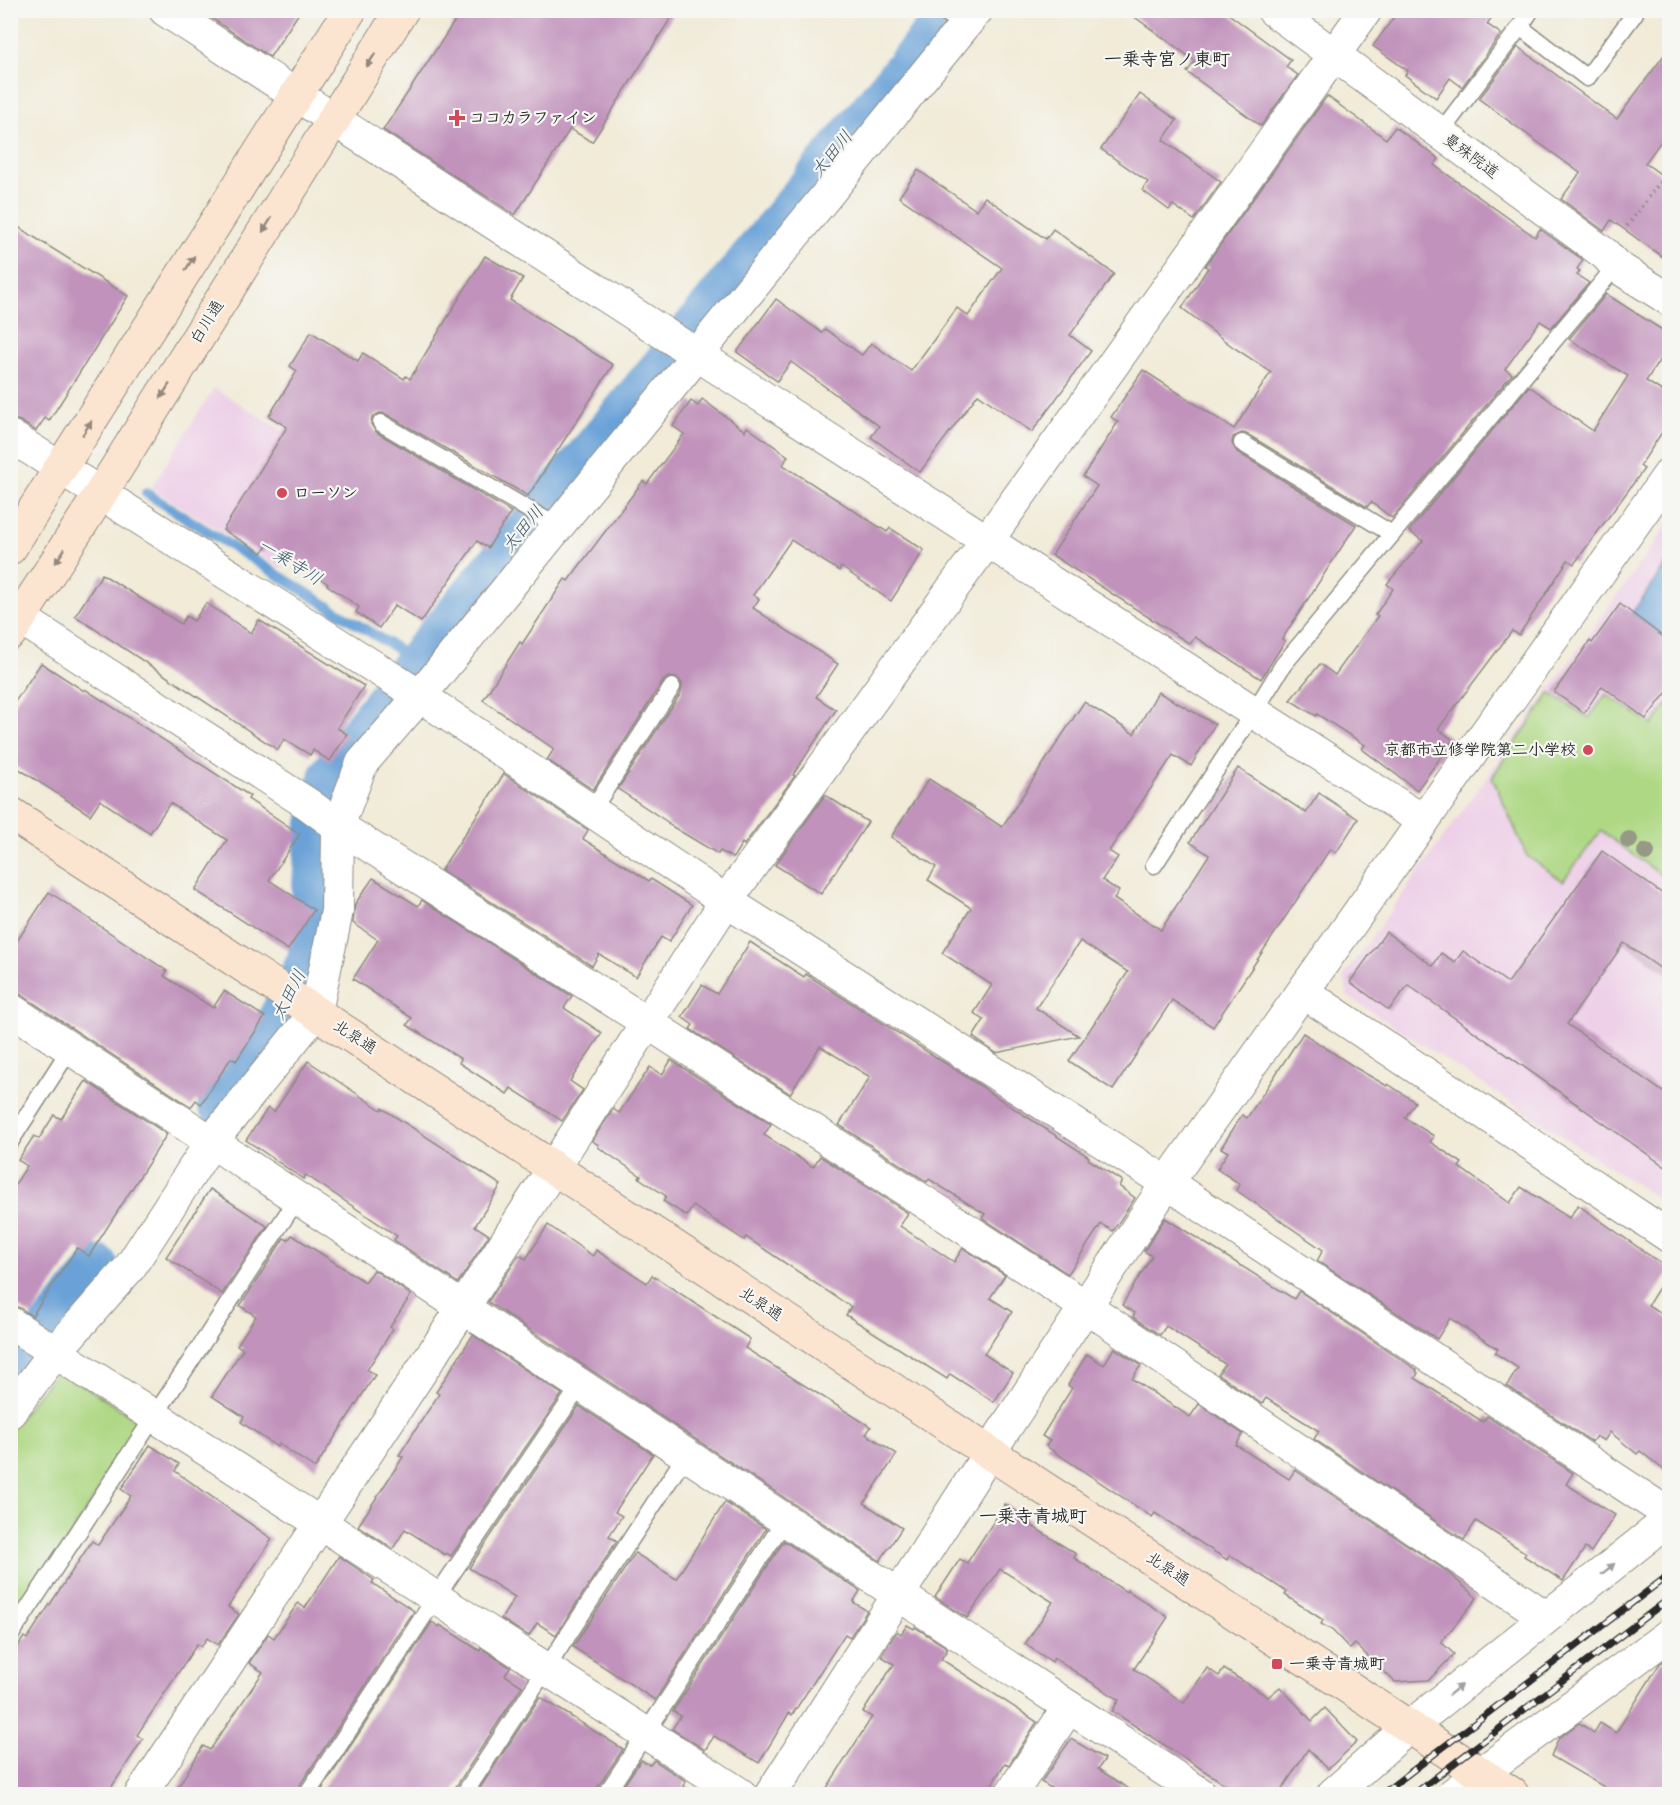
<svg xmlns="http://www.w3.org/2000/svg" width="1680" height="1805" viewBox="0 0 1680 1805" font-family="Pangolin,'Klee One',sans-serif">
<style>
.built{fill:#eed0e8}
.green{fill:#aed884;stroke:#6c8258;stroke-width:1.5}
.water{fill:#6aa2d8;stroke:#4a6682;stroke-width:1.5}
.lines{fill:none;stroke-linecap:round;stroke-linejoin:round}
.stream{stroke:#6aa2d8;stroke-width:10}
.canal{stroke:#6aa2d8;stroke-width:39}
.building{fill:#c193bc}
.lane-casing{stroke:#8e8b82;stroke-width:19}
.street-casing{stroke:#8e8b82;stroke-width:34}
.secondary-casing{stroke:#8e8b82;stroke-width:35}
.path{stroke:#8e8b82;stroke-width:4;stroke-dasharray:1.5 4.5;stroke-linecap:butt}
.lane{stroke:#fff;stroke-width:16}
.street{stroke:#fff;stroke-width:32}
.secondary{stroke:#fce5d0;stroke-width:33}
.rail-casing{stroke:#2b2b2b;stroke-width:7}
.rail{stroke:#f6f6f2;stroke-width:4.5;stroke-dasharray:14;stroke-linecap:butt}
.tree{fill:#969985}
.oneway{fill:#94887e}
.oneway2{fill:#a0a0a0}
.poi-dot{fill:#d1495b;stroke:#f6f6f2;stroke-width:2}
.labels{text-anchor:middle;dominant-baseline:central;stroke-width:4.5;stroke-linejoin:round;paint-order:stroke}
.poi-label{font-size:16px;font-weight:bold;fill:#2b2b2b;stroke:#f6f6f2;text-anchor:start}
.street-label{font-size:16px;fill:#2b2b2b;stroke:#f6f6f2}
.neighbourhood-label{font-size:18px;font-weight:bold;fill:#2b2b2b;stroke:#f6f6f2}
.water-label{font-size:18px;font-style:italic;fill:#445b70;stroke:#f6f6f2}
</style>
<rect width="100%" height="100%" fill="#f6f6f2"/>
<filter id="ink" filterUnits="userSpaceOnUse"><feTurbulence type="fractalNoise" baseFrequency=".0167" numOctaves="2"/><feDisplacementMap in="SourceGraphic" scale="12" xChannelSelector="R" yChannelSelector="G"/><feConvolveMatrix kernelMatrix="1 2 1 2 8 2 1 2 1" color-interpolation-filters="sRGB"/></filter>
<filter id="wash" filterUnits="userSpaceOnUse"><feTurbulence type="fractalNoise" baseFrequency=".008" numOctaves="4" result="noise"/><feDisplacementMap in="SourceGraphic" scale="24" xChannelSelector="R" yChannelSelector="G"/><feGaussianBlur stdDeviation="1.35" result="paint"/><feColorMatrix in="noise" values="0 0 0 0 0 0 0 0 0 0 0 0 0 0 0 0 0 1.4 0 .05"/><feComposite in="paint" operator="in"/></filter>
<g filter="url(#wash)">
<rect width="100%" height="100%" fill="#f1ebd8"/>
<g class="built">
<polygon points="214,388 343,468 281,568 151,488"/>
<polygon points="1669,523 1669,1206 1348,996 1344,976"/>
</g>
<g class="green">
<polygon points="1550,693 1589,718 1606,694 1652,725 1669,702 1669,881 1601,831 1563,881 1527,856 1492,777"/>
<polygon points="58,1369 142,1423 11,1628 11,1428"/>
</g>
<polygon class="water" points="1669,560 1669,642 1632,613"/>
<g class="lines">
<polyline class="stream" points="146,493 415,660"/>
<g class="canal">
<polyline points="217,1105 263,1046 307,959 315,830 328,776 351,742 415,660 698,320 950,10"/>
<polyline points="10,1374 99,1265"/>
</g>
</g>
<g id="blocks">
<g class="building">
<polygon points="199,10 301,10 270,57"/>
<polygon points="462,10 676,10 592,142 570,129 515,215 383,130"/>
<polygon points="1125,10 1223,10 1291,60 1286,67 1298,75 1261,126 1187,72 1195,61"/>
<polygon points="1399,10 1497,10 1487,24 1501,34 1462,87 1450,78 1436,98 1405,75 1408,71 1373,46"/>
<polygon points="1518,47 1617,119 1670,47 1670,129 1645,163 1670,181 1670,262 1611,220 1604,231 1561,199 1580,173 1479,99"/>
<polygon points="1140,94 1177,120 1163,140 1221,182 1194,220 1173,205 1169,210 1142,190 1148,182 1101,149"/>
<polygon points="1327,96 1386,139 1395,127 1439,159 1434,165 1535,237 1540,229 1583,260 1577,269 1580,271 1577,275 1589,283 1551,328 1540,321 1505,369 1512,374 1392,518 1371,502 1367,507 1247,434 1242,433 1233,437 1232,443 1237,452 1356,525 1282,639 1285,641 1261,679 1195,637 1190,644 1052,555 1097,486 1083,476 1118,422 1111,417 1143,370 1234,429 1271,372 1233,347 1182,308 1208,268 1205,266"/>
<polygon points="918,170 976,210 985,197 1046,239 1053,229 1114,274 1070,335 1091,351 1032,432 978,394 920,472 871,437 879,426 791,362 777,381 737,352 776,299 822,333 825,329 862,355 871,343 911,371 957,308 968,316 1002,268 899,197"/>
<polygon points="10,222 128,296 49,421 45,418 36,431 20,421 10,418"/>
<polygon points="485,256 523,278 510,300 613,365 528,496 386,414 380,413 372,417 371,424 376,432 511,512 488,548 477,541 421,622 395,605 379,628 356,612 359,607 327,585 328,584 268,544 262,553 223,530 287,427 269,416 297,371 290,366 311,332 358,361 363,353 404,379 406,376 410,379"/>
<polygon points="1606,294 1670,335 1670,344 1646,381 1670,396 1670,420 1640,466 1644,469 1574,564 1568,560 1519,635 1512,631 1438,729 1453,740 1417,790 1362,749 1365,745 1317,714 1316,716 1290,700 1320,664 1335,675 1378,616 1375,615 1393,589 1387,584 1423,541 1409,531 1529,386 1593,431 1628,376 1569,339"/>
<polygon points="702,399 745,431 747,427 788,456 783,465 887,532 890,528 924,550 891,601 841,567 839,571 791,540 753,595 759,599 753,608 838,664 816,697 836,710 793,775 795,776 744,845 742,843 733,858 720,851 718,854 668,824 669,823 618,789 681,693 682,683 677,678 668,677 663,681 593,790 547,760 554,749 483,700 520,642 522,644 565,579 568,581 643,481 647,484 684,434 673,426 691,401 698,406"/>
<polygon points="102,574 181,624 186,616 194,621 206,603 251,633 259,620 364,686 337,728 347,734 330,761 313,750 310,755 284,739 278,750 75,616"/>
<polygon points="1620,604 1670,642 1670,688 1646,719 1602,686 1584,713 1554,692 1590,641 1592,643"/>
<polygon points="41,663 84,691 85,689 250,796 248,799 300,834 269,880 314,910 288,950 195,890 227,840 170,803 150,833 100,800 90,815 10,763 10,709"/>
<polygon points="1158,692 1215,724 1191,766 1173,755 1109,851 1118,857 1102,880 1119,891 1114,899 1161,930 1209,855 1190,842 1238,768 1306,813 1319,793 1358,819 1336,853 1330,849 1213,1027 1172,1000 1113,1090 1069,1061 1128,972 1080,941 1036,1008 1079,1036 996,1053 973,1037 984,1020 974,1013 992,985 942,953 971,908 928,880 936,867 891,837 929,779 1002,827 1084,702 1134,734"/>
<polygon points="504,774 588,830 583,839 649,881 651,879 692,905 669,942 661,937 636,977 599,954 592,966 441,870"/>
<polygon points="825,795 868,822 821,894 775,865"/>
<polygon points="1602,851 1670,899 1670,975 1624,943 1567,1024 1670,1097 1670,1170 1408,985 1389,1010 1350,982 1386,932 1433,966 1441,953 1455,962 1463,951 1508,983"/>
<polygon points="373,878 418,906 422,900 572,996 564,1008 602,1033 570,1081 583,1090 562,1121 511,1088 507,1094 459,1063 461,1059 407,1025 412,1018 353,979 378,940 353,923 355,904"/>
<polygon points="49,892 167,971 164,976 213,1008 224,991 265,1017 236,1061 231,1058 201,1104 196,1100 191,1107 20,994 10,991 10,952"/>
<polygon points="750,942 804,977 806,974 987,1090 987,1091 1089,1157 1088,1159 1122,1181 1119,1186 1135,1198 1113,1231 1101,1224 1068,1274 982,1218 985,1214 929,1179 927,1182 839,1125 870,1077 820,1046 790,1094 690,1029 693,1025 682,1017 702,985 717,994"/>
<polygon points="1303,1033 1356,1068 1387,1086 1388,1084 1415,1102 1405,1118 1434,1136 1430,1142 1462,1163 1459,1167 1510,1203 1521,1187 1569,1218 1578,1205 1670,1270 1648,1305 1670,1319 1670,1475 1640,1451 1637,1454 1610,1432 1604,1441 1596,1436 1592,1442 1507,1386 1518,1368 1495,1353 1498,1349 1450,1318 1437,1339 1317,1261 1323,1250 1236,1190 1240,1184 1217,1169 1228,1152 1221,1148 1242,1115 1247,1118"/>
<polygon points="671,1060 771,1124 764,1135 813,1167 820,1156 908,1213 900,1226 954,1262 963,1248 1005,1275 990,1298 1012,1312 984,1354 1013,1373 994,1402 950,1374 947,1379 846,1315 851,1307 746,1237 744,1240 693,1206 687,1216 663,1201 666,1196 639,1178 641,1176 598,1147 599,1145 592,1141 613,1109 619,1113 650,1067 662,1075"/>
<polygon points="308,1061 381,1110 382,1108 501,1185 475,1226 489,1235 458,1283 394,1240 397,1236 306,1175 303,1179 246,1140 268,1108 274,1112"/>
<polygon points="86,1081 167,1134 89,1256 77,1248 32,1316 20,1308 10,1305 10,1192 27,1166 18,1160 34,1136 39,1139 54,1115 61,1119"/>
<polygon points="210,1189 267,1226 222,1294 166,1257"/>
<polygon points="1165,1218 1294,1299 1299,1291 1417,1370 1416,1371 1418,1373 1415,1378 1483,1422 1487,1416 1573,1473 1566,1484 1615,1515 1591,1552 1585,1548 1563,1581 1524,1556 1526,1553 1476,1521 1464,1540 1314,1439 1319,1431 1266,1398 1262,1404 1218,1374 1225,1364 1166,1326 1160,1335 1133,1317 1135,1313 1122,1305 1152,1256 1144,1251"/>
<polygon points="548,1225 593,1256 596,1250 647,1283 652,1275 750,1339 745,1348 871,1427 866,1434 897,1454 864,1503 902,1528 880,1561 488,1302 519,1255 526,1259"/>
<polygon points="292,1235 365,1282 374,1270 411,1295 390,1327 393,1329 367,1370 375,1375 315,1468 279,1444 277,1447 241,1422 244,1417 212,1396 243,1349 237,1345 256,1316 240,1306 284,1238 288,1240"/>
<polygon points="473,1335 562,1394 451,1556 446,1553 445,1555 405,1529 393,1549 358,1526 403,1457 399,1455 439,1394 436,1392"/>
<polygon points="1114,1348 1141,1365 1132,1379 1190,1417 1199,1404 1243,1434 1236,1445 1289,1479 1295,1470 1445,1570 1477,1598 1441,1642 1454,1654 1429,1680 1395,1682 1355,1644 1350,1649 1332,1630 1321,1624 1323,1620 1285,1595 1287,1592 1230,1555 1227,1560 1155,1513 1152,1517 1046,1446 1050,1441 1042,1436 1072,1388 1068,1385 1087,1354 1104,1365"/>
<polygon points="579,1406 653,1454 615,1512 622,1516 609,1536 617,1541 556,1635 537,1623 529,1636 501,1619 515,1597 469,1568"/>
<polygon points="150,1445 179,1464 175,1471 272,1539 228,1607 239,1614 218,1645 207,1638 201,1647 197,1644 137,1735 143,1739 107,1794 10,1794 10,1658 24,1637 27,1639 92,1541 98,1545 131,1496 121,1489"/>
<polygon points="725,1502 766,1529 655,1700 573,1647 635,1553 676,1579"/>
<polygon points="1005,1504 1031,1521 1029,1524 1076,1554 1074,1558 1126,1592 1127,1590 1168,1617 1134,1669 1184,1703 1207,1668 1219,1676 1224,1669 1268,1697 1280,1687 1312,1721 1325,1708 1357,1742 1328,1769 1308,1749 1279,1794 1240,1794 1112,1711 1119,1700 1054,1658 1052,1662 1025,1644 1053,1602 1000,1569 967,1618 935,1597 960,1559 967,1563"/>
<polygon points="784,1541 860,1591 853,1602 867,1611 850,1637 845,1634 792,1715 789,1713 759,1763 714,1736 705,1750 672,1729 681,1716 673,1711"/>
<polygon points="339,1556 374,1580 372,1583 414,1611 298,1788 297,1794 174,1794 203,1746 210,1750 263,1672 249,1663 268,1634 274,1638 298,1603 305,1608"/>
<polygon points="432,1622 439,1627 440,1625 480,1651 481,1648 510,1667 505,1675 522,1686 455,1788 454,1794 319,1794"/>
<polygon points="907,1625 914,1629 915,1627 948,1648 941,1659 1037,1722 1009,1765 1005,1763 986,1794 823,1794 872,1717 863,1712 894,1664 881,1656 897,1631 901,1634"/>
<polygon points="1670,1657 1670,1794 1616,1794 1551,1756 1559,1738 1579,1723 1594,1733 1600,1723 1616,1733 1660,1663"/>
<polygon points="540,1697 623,1749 597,1788 596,1794 476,1794"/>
<polygon points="1071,1739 1105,1759 1098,1769 1137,1794 1061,1794 1041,1782"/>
<polygon points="641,1760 650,1765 654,1760 686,1781 683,1786 697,1794 618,1794"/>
</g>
</g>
</g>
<g filter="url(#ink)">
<use href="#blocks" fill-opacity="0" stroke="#8e8b82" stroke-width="1.5"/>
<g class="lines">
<defs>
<g id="lane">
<polyline points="944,10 963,28"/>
<polyline points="1520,27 1531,10"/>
<polyline points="1440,133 1520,27 1587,78 1635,13 1632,10"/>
<polyline points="381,423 558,527"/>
<polyline points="1242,443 1392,534"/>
<polyline points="591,812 672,687"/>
<polyline points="1154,865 1254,712 1283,665 1616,266"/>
<polyline points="10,1142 70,1049"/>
<polyline points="10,1636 297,1199"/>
<polyline points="307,1794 436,1597 580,1386"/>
<polyline points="464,1794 686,1455"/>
<polyline points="606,1794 785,1520"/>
</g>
<g id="street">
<polyline points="165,10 668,336 1422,820"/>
<polyline points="1273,10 1605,254 1616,266 1670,300"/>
<polyline points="10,436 420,696 726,901 1167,1183 1670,1515"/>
<polyline points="20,618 308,804 338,826 648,1023 1085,1306 1546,1617"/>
<polyline points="1303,992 1670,1237"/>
<polyline points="10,1009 1201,1794"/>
<polyline points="10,1323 740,1794"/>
<polyline points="10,1412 56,1351 130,1267 211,1142 316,1012 337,911 338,826 362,763 420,696 977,10"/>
<polyline points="141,1794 463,1308 726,901 987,541 1366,10"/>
<polyline points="771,1794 989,1453 1167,1183 1670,473"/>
<polyline points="1011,1794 1069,1707"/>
<polyline points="1333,1794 1409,1727 1670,1519"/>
<polyline points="1453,1794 1670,1634"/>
</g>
<g id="secondary">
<polyline points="10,548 350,10"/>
<polyline points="10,633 101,493 402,10"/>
<polyline points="10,813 1512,1794"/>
</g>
</defs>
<use href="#lane" class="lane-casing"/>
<use href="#street" class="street-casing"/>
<use href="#secondary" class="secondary-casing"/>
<polyline class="path" points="1627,226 1670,169"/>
<use href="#lane" class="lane"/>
<use href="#street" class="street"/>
<use href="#secondary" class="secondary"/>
<defs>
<g id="rail">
<polyline points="1382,1794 1670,1574"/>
<polyline points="1414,1794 1670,1598"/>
</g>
</defs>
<use href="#rail" class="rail-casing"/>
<use href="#rail" class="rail"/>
</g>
<g class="tree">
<circle cx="1629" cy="840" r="9"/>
<circle cx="1646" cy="852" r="9"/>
</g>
<defs><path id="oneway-solid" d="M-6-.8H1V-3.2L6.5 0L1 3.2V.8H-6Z" transform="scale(1.5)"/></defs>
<g class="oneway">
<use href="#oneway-solid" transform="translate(371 60) rotate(123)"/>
<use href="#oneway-solid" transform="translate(267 225) rotate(122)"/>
<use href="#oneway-solid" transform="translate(190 263) rotate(-58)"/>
<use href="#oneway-solid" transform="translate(165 391) rotate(122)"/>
<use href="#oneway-solid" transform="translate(87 428) rotate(-58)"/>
<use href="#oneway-solid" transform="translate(60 556) rotate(123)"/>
</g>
<g class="oneway2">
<use href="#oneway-solid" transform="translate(1608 1569) rotate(-39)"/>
<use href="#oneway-solid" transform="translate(1455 1690) rotate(-39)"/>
</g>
</g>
<g class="poi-dot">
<path d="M454 109h6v6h6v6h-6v6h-6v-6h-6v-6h6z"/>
<circle cx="282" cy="493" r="6"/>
<circle cx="1588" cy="750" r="6"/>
<rect x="1271" y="1658" width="12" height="12" rx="3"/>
</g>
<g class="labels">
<g class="poi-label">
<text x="469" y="118">ココカラファイン</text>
<text x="294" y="493">ローソン</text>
<text x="1576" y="750" text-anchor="end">京都市立修学院第二小学校</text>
<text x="1289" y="1664">一乗寺青城町</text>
</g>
<g class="street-label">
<text transform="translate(1471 156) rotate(36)">曼殊院道</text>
<text transform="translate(207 322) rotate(-58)">白川通</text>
<text transform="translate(355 1037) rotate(33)">北泉通</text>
<text transform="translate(761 1304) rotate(33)">北泉通</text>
<text transform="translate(1168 1569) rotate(33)">北泉通</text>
</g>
<g class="neighbourhood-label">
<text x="1167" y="59">一乗寺宮ノ東町</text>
<text x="1033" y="1516">一乗寺青城町</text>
</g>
<g class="water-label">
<text transform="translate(832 154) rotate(-51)">太田川</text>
<text transform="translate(523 529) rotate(-51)">太田川</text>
<text transform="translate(290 562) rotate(32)">一乗寺川</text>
<text transform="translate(289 995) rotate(-63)">太田川</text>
</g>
</g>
<rect width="1680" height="1805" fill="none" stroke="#f6f6f2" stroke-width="36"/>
</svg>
